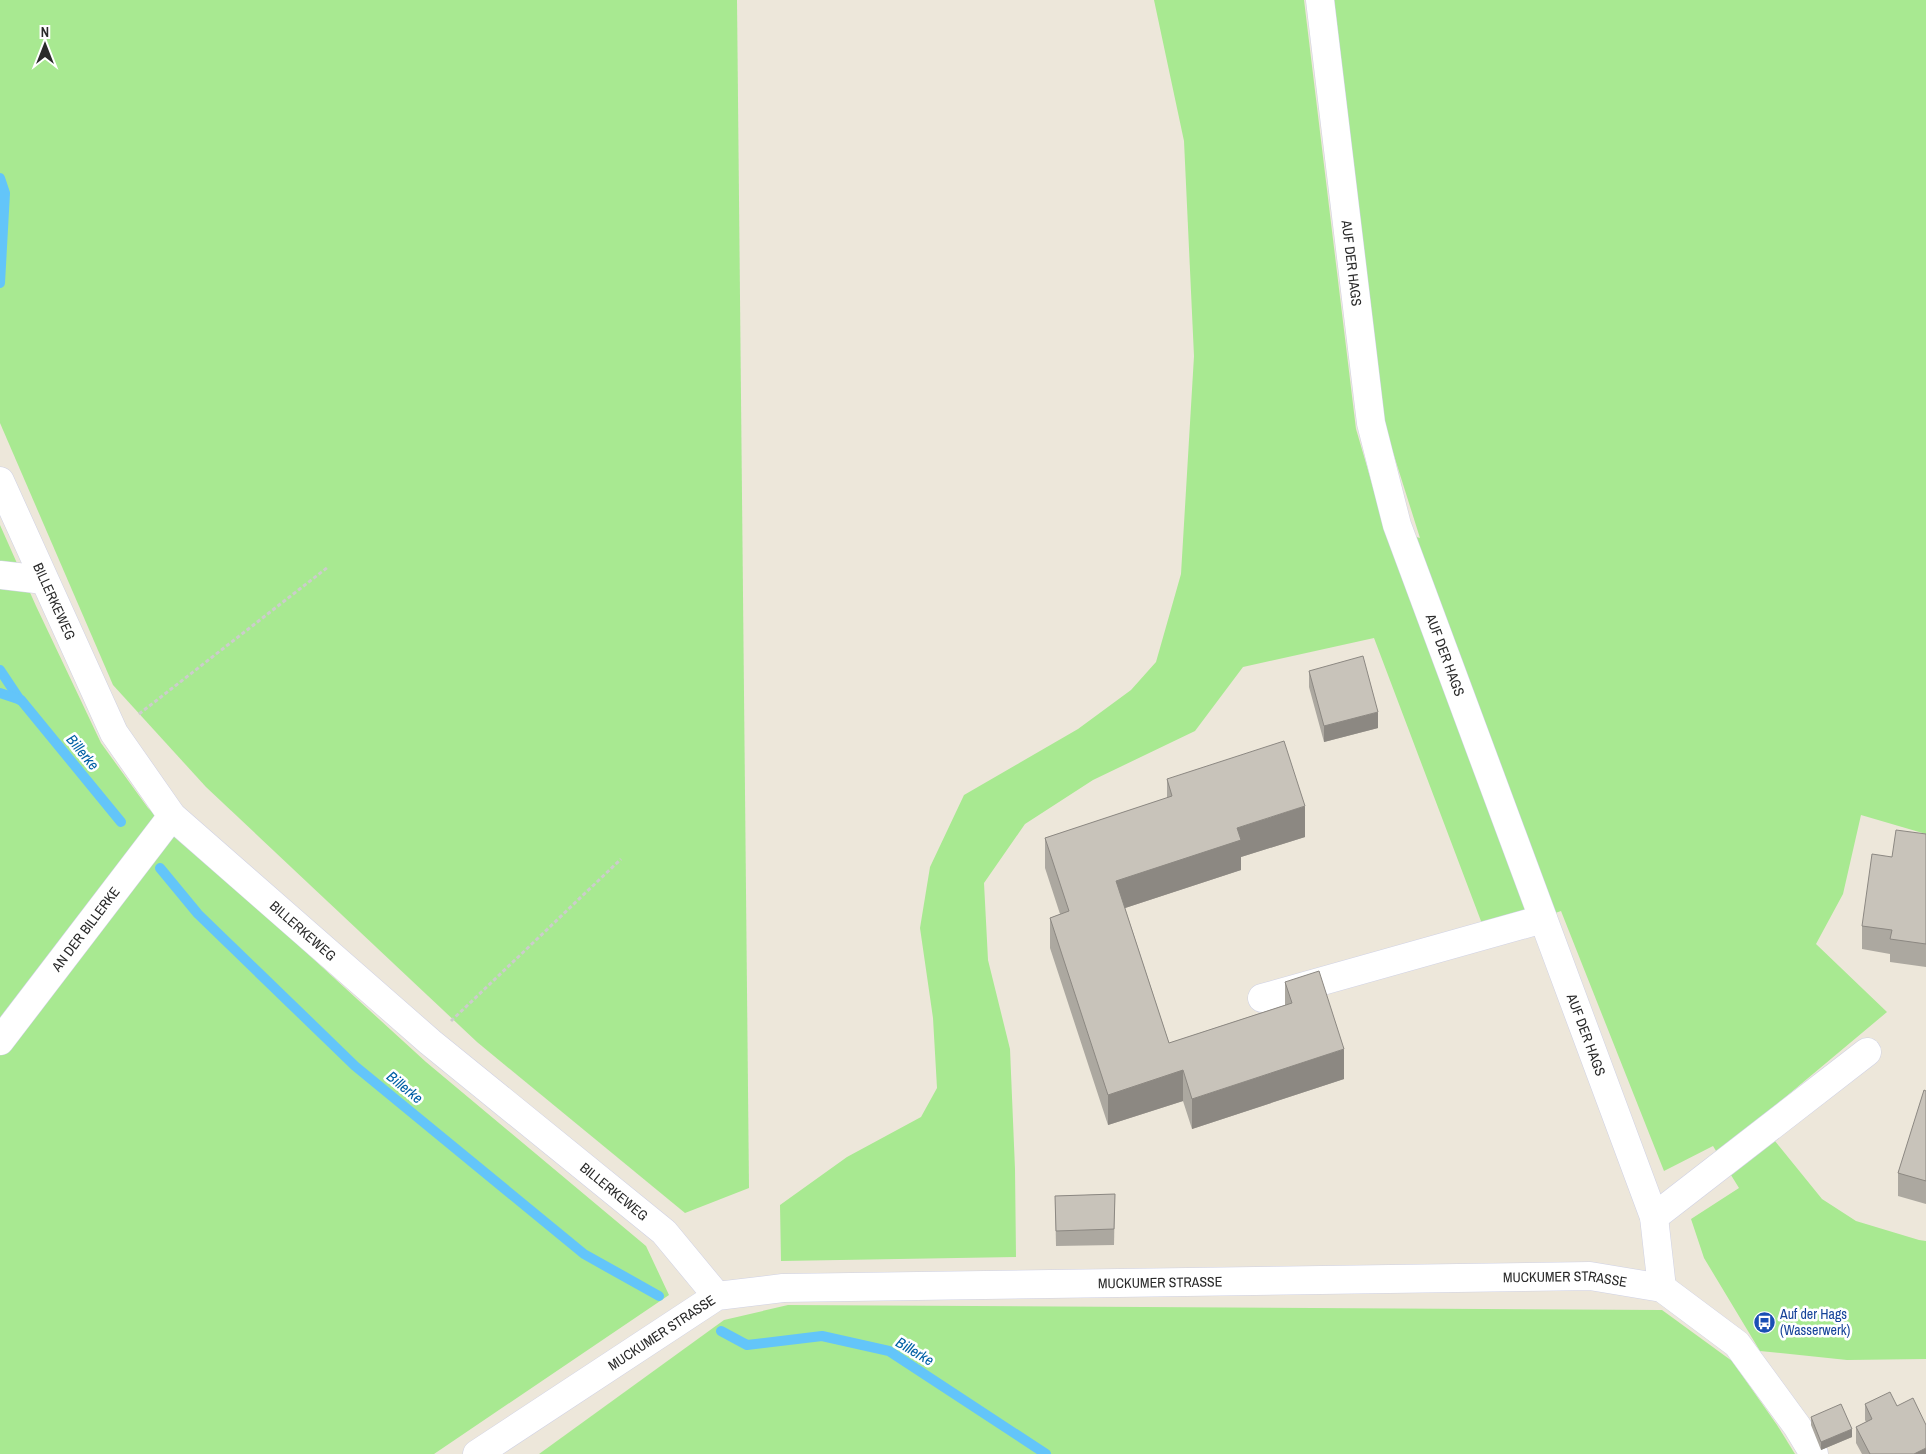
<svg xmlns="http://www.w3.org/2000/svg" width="1926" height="1454" viewBox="0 0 1926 1454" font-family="'Archivo Narrow',sans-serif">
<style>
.green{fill:#a8e991}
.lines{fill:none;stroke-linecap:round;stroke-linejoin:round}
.stream{stroke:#63c5f9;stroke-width:10}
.minor-casing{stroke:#cfd1e4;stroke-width:29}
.path{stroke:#ccc;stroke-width:3;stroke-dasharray:4 2.5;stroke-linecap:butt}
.minor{stroke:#fff;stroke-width:28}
.wall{fill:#aca8a0}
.shaded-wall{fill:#8c8882}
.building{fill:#c8c3ba;stroke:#8c8882}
.labels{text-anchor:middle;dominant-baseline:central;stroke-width:5;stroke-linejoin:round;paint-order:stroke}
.street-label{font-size:14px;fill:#2a2a2a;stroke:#fff}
.transit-label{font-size:14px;fill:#164399;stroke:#fff;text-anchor:start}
.water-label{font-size:15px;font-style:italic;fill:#0160a6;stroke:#fff}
</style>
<rect width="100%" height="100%" fill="#ede7da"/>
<g class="green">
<polygon points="0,0 737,0 749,1188 685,1213 477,1042 206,787 113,685 0,423"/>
<polygon points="1154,0 1304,0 1356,429 1385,528 1420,538 1385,427 1334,0 1926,0 1926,834 1861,815 1843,894 1816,944 1887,1012 1758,1120 1822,1199 1856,1221 1919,1240 1926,1241 1926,1359 1847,1360 1760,1351 1704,1258 1691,1219 1739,1188 1713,1146 1664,1171 1561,911 1487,937 1374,638 1243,667 1195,731 1093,780 1025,824 984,883 988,960 1010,1049 1015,1169 1016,1257 781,1261 780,1205 847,1157 921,1117 937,1088 933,1018 920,928 930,867 964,795 1078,729 1131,690 1156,662 1181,574 1194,356 1184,141"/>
<polygon points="0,525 36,606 101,743 148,808 426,1062 646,1246 669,1295 434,1454 0,1454"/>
<polygon points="788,1305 1662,1310 1732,1361 1777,1425 1795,1454 539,1454 724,1320"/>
</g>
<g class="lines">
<g class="stream">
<polyline points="0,178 5,193 0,283"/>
<polyline points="0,670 20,700"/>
<polyline points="0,693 21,700 121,822"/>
<polyline points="160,868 198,914 355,1066 584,1254 659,1296"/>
<polyline points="721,1331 747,1345 822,1336 889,1351 1046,1454"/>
</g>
<defs>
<g id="minor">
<path id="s1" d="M1320,0L1371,423L1397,525L1654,1217L1662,1288"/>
<path id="s2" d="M0,481L114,733L172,816L430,1042L664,1232L717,1296"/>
<polyline points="0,575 44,580"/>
<polyline points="1262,998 1543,919"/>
<path id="s3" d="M0,1041L172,816"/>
<polyline points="1654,1217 1867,1052"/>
<path id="s4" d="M477,1454L717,1296L783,1288L1590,1276L1662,1288L1737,1344L1797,1426L1814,1454"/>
</g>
</defs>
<use href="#minor" class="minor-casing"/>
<g class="path">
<polyline points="139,714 328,567"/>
<polyline points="451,1021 621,859"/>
</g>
<use href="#minor" class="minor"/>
</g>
<g class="wall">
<polygon points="1309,671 1378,728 1324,742 1309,687"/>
<polygon points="1167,779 1305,837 1241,857 1241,870 1125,908 1169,1043 1285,1005 1285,982 1344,1079 1192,1129 1183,1101 1108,1125 1050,948 1050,918 1060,914 1045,868 1045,838 1167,798"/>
<polygon points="1926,834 1926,967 1890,962 1890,954 1862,949 1862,926 1892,857"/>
<polygon points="1926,1091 1926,1204 1898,1196 1898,1173"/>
<polygon points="1115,1194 1114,1245 1056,1246 1055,1196"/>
<polygon points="1865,1404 1897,1406 1926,1454 1862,1454 1856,1443 1856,1427 1866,1422 1865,1420"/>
<polygon points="1811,1417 1852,1437 1821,1450 1811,1425"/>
</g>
<g class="shaded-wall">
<polygon points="1378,712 1378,728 1324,742 1324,726"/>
<polygon points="1305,806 1305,837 1241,857 1241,870 1116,911 1116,881 1237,828"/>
<polygon points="1344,1049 1344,1079 1192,1129 1192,1099"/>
<polygon points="1183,1070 1183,1101 1108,1125 1108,1095"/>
<polygon points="1852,1429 1852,1437 1821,1450 1821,1442"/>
<polygon points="1926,1448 1926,1454 1914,1454"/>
</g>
<g class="building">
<polygon points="1363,656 1378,712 1324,726 1309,671"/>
<polygon points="1284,741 1305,806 1237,828 1241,840 1116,881 1169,1043 1292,1003 1285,982 1319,971 1344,1049 1192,1099 1183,1070 1108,1095 1050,918 1069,911 1045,838 1172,796 1167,779"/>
<polygon points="1896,830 1926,834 1926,944 1890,939 1892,930 1862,926 1872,854 1892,857"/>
<polygon points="1924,1090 1926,1091 1926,1181 1898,1173"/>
<polygon points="1115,1194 1114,1229 1056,1231 1055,1196"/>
<polygon points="1890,1392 1897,1406 1913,1398 1926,1425 1926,1448 1914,1454 1870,1454 1856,1427 1872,1419 1865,1404"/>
<polygon points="1841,1404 1852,1429 1821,1442 1811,1417"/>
</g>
<defs>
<symbol id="bus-disc" viewBox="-11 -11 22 22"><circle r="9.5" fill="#1a4fb4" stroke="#fff"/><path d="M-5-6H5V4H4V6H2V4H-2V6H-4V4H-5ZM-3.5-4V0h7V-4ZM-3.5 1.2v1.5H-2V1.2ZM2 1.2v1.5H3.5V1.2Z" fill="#fff"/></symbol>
</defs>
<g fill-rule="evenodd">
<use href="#bus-disc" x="1752" y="1310" width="25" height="25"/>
</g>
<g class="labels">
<g class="street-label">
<text stroke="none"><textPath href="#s1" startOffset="265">AUF DER HAGS</textPath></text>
<text stroke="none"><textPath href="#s2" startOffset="132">BILLERKEWEG</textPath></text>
<text stroke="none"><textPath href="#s1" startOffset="670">AUF DER HAGS</textPath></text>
<text stroke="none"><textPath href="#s3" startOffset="141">AN DER BILLERKE</textPath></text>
<text stroke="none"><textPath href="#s2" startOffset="552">BILLERKEWEG</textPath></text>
<text stroke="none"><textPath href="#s1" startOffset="1075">AUF DER HAGS</textPath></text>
<text stroke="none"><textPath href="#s2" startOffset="958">BILLERKEWEG</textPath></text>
<text stroke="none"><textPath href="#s4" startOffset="1136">MUCKUMER STRASSE</textPath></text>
<text stroke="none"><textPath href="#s4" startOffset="731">MUCKUMER STRASSE</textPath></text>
<text stroke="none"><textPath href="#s4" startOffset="221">MUCKUMER STRASSE</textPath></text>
</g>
<g class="transit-label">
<text x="1780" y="1314">Auf der Hags<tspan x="1780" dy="16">(Wasserwerk)</tspan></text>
</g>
<g class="water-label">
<text transform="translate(83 752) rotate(50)">Billerke</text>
<text transform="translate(405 1087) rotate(39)">Billerke</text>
<text transform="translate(915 1351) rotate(31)">Billerke</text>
</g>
</g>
<g transform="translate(45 45)" stroke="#ffffff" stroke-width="4" paint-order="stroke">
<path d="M0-4L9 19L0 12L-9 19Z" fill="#2a2a2a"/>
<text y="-8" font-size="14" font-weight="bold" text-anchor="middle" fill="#2a2a2a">N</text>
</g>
</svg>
